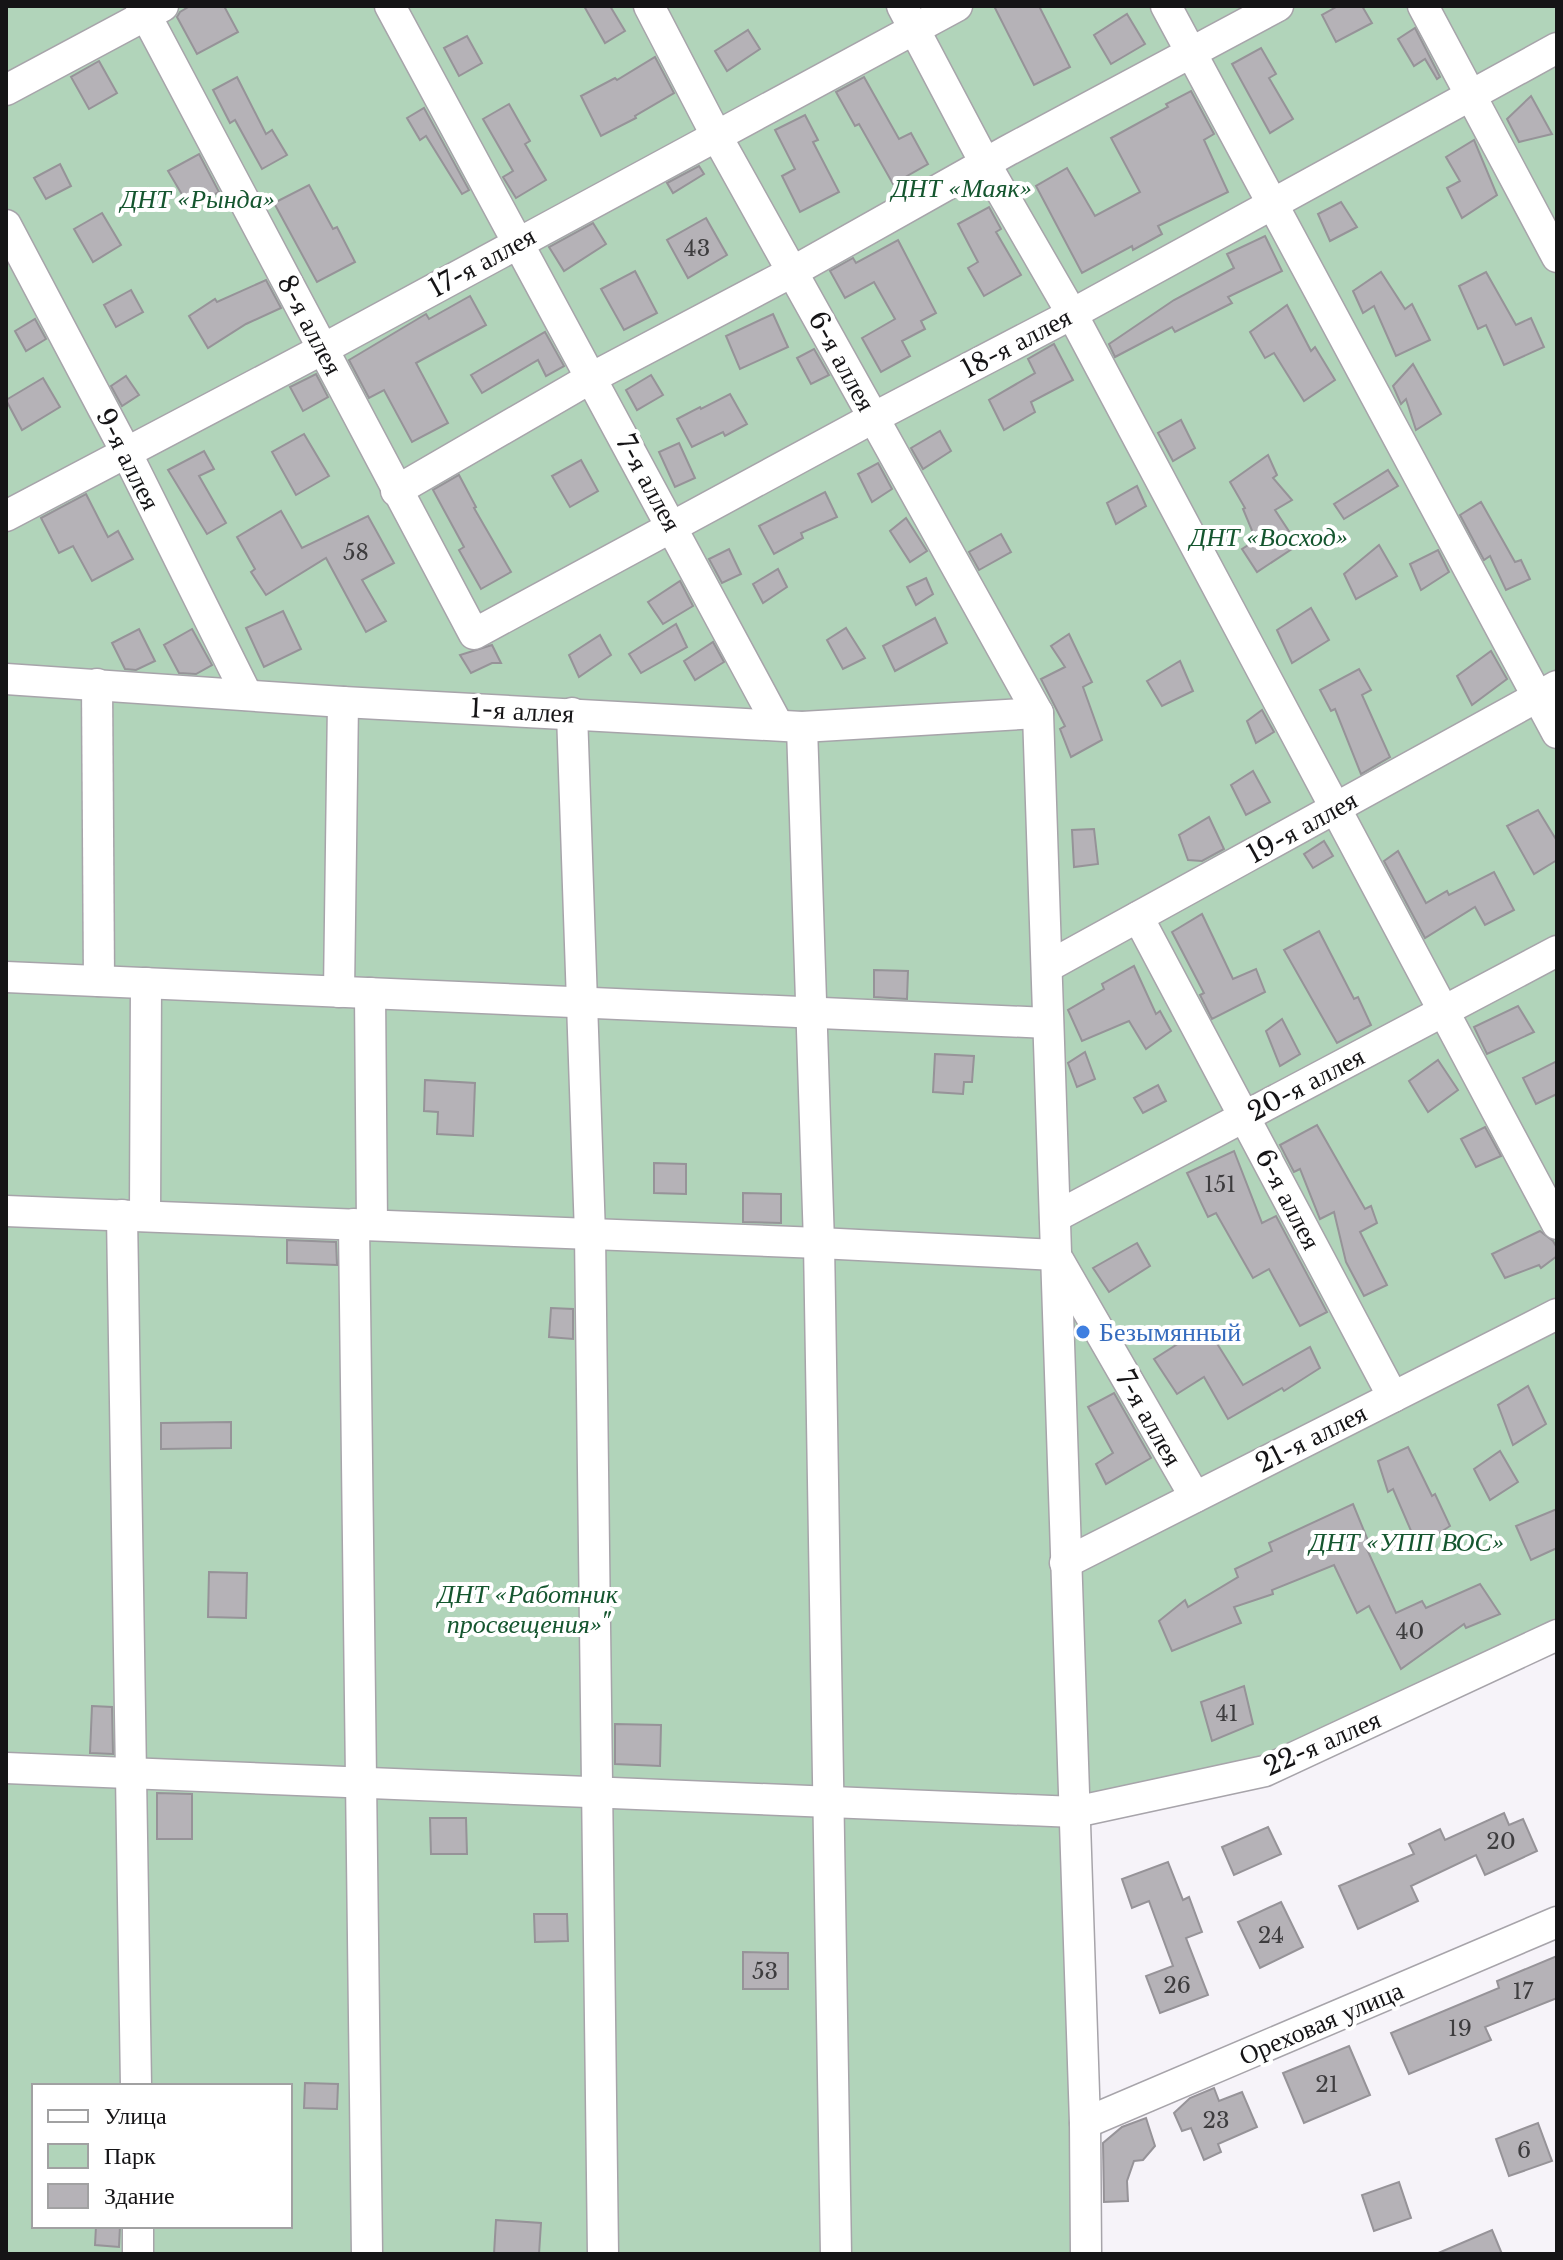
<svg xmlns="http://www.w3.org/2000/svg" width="1563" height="2260" viewBox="0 0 1563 2260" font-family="'Libre Baskerville',serif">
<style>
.green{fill:#b1d4ba;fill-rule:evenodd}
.building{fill:#b5b2b7;stroke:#969398;stroke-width:2}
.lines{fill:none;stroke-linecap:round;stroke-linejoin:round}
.minor-casing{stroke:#a7a4aa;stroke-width:33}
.minor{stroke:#fff;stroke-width:30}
.shop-dot{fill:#3f7fe0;stroke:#fff;stroke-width:3}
.labels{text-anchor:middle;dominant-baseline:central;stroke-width:8;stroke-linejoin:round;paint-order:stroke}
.number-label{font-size:22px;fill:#3d3c3e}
.park-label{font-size:26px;font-style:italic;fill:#15562f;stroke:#fff}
.street-label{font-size:26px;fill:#151416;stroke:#fff}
.shop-label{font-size:26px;fill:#366cbe;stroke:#fff;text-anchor:start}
</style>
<rect width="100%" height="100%" fill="#f6f3f9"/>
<path class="green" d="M6,6H1557V1635L1265,1771L1066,1821L1073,2254H6ZM34,2086H290V2226H34Z"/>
<g class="building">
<polygon points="190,6 224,6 238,32 197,54 177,17 180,12"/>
<polygon points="584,6 610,6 625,31 605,43"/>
<polygon points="994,6 1039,6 1070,67 1034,85"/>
<polygon points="1338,6 1362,6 1372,23 1336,42 1322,15"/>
<polygon points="1127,14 1145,44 1111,64 1094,35"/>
<polygon points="1415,28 1440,77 1437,79 1425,59 1414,66 1398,39"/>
<polygon points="748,30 760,49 727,71 715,51"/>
<polygon points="467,36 482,63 459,76 444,48"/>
<polygon points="1261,48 1276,74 1269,78 1293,119 1270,133 1232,64"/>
<polygon points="655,57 674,93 635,116 636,118 601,136 581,96 615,78 617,80"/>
<polygon points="99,61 117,93 89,109 71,77"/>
<polygon points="237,77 266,134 272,130 287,155 262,169 235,120 230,123 213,90"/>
<polygon points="864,77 899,139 911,133 928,164 893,184 859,124 855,126 836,92"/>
<polygon points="1191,91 1214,134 1204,140 1228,192 1158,226 1162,234 1133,250 1132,246 1082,273 1036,186 1067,168 1095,216 1140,192 1111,138 1168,107 1166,104"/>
<polygon points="1531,96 1552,134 1519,142 1507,119"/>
<polygon points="509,104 530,141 525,144 546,180 516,198 503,177 513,171 483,119"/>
<polygon points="424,108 469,190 462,194 426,136 420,140 407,118"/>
<polygon points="805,115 818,140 813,142 839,192 800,212 782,176 795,169 775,130"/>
<polygon points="1474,140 1497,195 1462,218 1447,188 1460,181 1446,157"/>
<polygon points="199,154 219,192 190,208 168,171"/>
<polygon points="60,164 71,186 46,199 34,178"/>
<polygon points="699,166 704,174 673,193 667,183"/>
<polygon points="309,185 333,229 337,227 355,262 317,282 274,203"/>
<polygon points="1341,202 1357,227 1330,241 1318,214"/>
<polygon points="989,207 1001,229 996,232 1021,275 984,296 968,268 978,262 958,224"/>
<polygon points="102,213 121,245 93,262 74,229"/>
<polygon points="706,218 727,255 688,278 667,240"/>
<polygon points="593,223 606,244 564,271 549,247"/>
<polygon points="1265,236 1282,271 1228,297 1232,303 1175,332 1172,327 1115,357 1109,344 1174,300 1234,268 1227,254"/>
<polygon points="898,240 936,313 921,321 925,329 902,341 910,356 881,372 862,338 895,319 874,282 845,298 830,271 853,258 856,263"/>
<polygon points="635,271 657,313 624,330 601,289"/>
<polygon points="1381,272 1405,309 1412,304 1430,340 1396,356 1374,306 1363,313 1353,291"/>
<polygon points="1486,272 1516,325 1531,318 1544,347 1504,365 1486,325 1478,329 1459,286"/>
<polygon points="266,280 281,308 246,324 208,348 189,316 215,299 217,302"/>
<polygon points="131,290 143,312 116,327 104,305"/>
<polygon points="470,296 486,325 416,363 448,423 412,442 384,390 369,398 349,360 426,314 429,319"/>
<polygon points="1287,305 1311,351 1315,347 1335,380 1304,401 1274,353 1265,358 1250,332"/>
<polygon points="773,314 788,347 740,369 726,336"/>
<polygon points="35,319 46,339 26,351 15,331"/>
<polygon points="545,332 564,366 546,376 538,360 482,393 471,375"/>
<polygon points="1054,344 1073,380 1031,402 1035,412 1004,430 989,400 1035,373 1028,359"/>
<polygon points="814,349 829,375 811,384 797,358"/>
<polygon points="1413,364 1441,414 1416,430 1406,399 1401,404 1393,386"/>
<polygon points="316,374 328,397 303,411 290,387"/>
<polygon points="651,375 663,395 637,410 626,390"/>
<polygon points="126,376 139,395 122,406 111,386"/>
<polygon points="43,378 60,407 22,430 6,400"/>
<polygon points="730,394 747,424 725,436 723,432 692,447 677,419 700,407 701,409"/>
<polygon points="1181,420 1195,448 1173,461 1158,433"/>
<polygon points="940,431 951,451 923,469 911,448"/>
<polygon points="304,434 329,476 296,495 272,452"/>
<polygon points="679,443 695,478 675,487 659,452"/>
<polygon points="204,451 214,469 199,476 226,523 207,534 168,470"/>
<polygon points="1268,455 1277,475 1273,478 1292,500 1275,510 1298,545 1257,572 1242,549 1256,540 1243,509 1245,508 1230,482"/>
<polygon points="581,460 598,491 570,507 552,476"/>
<polygon points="878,463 892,489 872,502 858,474"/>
<polygon points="1388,470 1398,486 1344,519 1334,504"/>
<polygon points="459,475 476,507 474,508 511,572 481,589 459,550 464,547 433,490"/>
<polygon points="1137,486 1146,506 1116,524 1107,503"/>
<polygon points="825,492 837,517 801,533 803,538 774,554 759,526"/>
<polygon points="86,494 108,537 118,531 133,559 92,581 73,546 59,553 41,518"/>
<polygon points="1481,502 1515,562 1521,560 1530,579 1506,590 1490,556 1484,560 1460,515"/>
<polygon points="281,511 302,548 368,516 394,563 362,580 386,621 366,632 326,558 266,595 251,572 255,569 237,537"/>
<polygon points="906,518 927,551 910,562 890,531"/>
<polygon points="1001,534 1011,552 979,570 969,552"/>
<polygon points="1379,545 1397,576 1356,599 1344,574"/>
<polygon points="729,549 741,574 722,583 709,559"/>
<polygon points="1438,550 1449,572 1421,590 1410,564"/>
<polygon points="778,569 787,587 763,603 753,584"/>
<polygon points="926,578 933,594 916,605 907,587"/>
<polygon points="680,581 693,606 663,624 648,602"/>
<polygon points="1311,608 1329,640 1292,663 1277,630"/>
<polygon points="283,611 301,649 264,667 246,628"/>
<polygon points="935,618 947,643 895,671 883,646"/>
<polygon points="676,624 687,647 641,673 629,654"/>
<polygon points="846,628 865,658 843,669 827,640"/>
<polygon points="139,629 155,661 136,670 125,669 112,643"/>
<polygon points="192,629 212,665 196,674 179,673 164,645"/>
<polygon points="1069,634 1092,682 1083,687 1102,740 1071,757 1060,729 1065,726 1041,679 1065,667 1051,646"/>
<polygon points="600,635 611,655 579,677 569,655"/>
<polygon points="713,642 724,662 695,680 684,661"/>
<polygon points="492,645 501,663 492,663 471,673 460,655"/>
<polygon points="1491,651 1507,679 1472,705 1457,676"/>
<polygon points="1180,661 1193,691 1162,706 1147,681"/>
<polygon points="1359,669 1371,690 1362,695 1390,757 1361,774 1335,709 1331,711 1320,690"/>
<polygon points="1262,710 1274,732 1256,743 1247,721"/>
<polygon points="1253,771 1270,802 1246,815 1231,785"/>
<polygon points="1538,810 1557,841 1557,860 1534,874 1507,826"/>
<polygon points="1209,817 1224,849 1202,861 1188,860 1179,835"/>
<polygon points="1094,829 1098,864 1074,867 1072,830"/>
<polygon points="1324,841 1333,856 1313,868 1304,854"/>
<polygon points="1398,851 1426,903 1447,891 1449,895 1494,872 1514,910 1485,925 1475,907 1425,938 1384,861"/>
<polygon points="1202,914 1233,979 1256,969 1265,992 1212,1019 1200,995 1204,993 1172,932"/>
<polygon points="1319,931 1354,999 1358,997 1371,1025 1337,1043 1284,950"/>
<polygon points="1134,966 1156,1014 1160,1011 1171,1031 1146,1049 1129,1021 1082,1041 1068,1010 1104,989 1102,984"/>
<polygon points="874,970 908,971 907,999 874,997"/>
<polygon points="1518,1006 1534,1032 1487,1054 1474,1027"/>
<polygon points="1282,1019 1300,1054 1280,1066 1266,1031"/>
<polygon points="1085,1052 1095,1079 1077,1087 1068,1063"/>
<polygon points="935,1054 974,1056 972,1082 964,1082 963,1094 933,1092"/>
<polygon points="1438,1060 1458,1090 1428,1112 1409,1081"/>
<polygon points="1557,1061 1557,1094 1536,1104 1523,1078"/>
<polygon points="425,1080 475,1083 473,1136 437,1134 438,1112 424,1111"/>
<polygon points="1158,1085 1166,1101 1143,1113 1134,1098"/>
<polygon points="1317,1125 1365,1209 1371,1206 1377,1223 1360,1232 1387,1285 1364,1296 1346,1262 1334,1212 1320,1219 1300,1169 1294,1172 1280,1145"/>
<polygon points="1485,1127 1501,1156 1476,1167 1461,1139"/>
<polygon points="1234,1151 1262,1223 1276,1216 1327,1312 1300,1326 1269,1269 1253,1278 1216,1213 1208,1217 1187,1173"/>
<polygon points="654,1163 686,1164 686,1194 654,1193"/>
<polygon points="743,1193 781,1194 781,1223 743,1222"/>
<polygon points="1540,1231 1553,1241 1557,1248 1557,1256 1541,1268 1539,1265 1505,1278 1492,1254"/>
<polygon points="287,1240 336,1242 337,1265 287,1263"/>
<polygon points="1137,1243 1150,1266 1109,1292 1093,1268"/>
<polygon points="551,1308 573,1309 573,1339 549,1337"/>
<polygon points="1206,1326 1243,1385 1310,1347 1320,1368 1284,1391 1282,1388 1228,1419 1204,1377 1177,1394 1154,1359"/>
<polygon points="1528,1386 1546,1424 1513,1445 1498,1405"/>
<polygon points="1114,1393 1151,1458 1106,1484 1096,1464 1113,1453 1088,1407"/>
<polygon points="231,1422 231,1448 161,1449 161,1423"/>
<polygon points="1408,1447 1432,1496 1435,1494 1450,1526 1418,1547 1393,1489 1388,1492 1378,1461"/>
<polygon points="1500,1451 1518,1482 1490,1500 1474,1469"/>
<polygon points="1353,1504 1369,1543 1365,1545 1396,1613 1422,1601 1426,1608 1480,1584 1500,1614 1466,1628 1464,1624 1401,1669 1369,1606 1357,1613 1334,1565 1272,1590 1273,1594 1234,1607 1241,1623 1172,1651 1159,1621 1185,1600 1188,1607 1238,1577 1235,1569 1272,1551 1269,1543"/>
<polygon points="1557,1509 1557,1548 1531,1560 1516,1526"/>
<polygon points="209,1572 247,1573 246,1618 208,1617"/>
<polygon points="1244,1686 1253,1724 1212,1741 1201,1702"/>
<polygon points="92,1706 112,1707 113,1754 90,1753"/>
<polygon points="615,1724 661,1725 660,1766 615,1764"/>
<polygon points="157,1793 192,1794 192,1839 157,1839"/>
<polygon points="1504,1813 1509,1825 1523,1819 1537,1851 1485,1875 1476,1855 1411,1886 1418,1901 1358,1929 1339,1886 1414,1854 1409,1844 1440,1829 1445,1840"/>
<polygon points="430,1818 466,1818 467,1854 431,1854"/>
<polygon points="1268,1827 1281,1854 1234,1875 1222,1847"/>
<polygon points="1168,1862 1183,1900 1189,1897 1202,1932 1186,1938 1208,1995 1160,2013 1146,1976 1173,1966 1149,1901 1132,1908 1122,1879"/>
<polygon points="1281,1902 1303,1947 1260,1968 1238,1922"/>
<polygon points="534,1914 567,1914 568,1941 535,1942"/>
<polygon points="743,1952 788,1953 788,1989 743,1989"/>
<polygon points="1557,1956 1557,1998 1485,2027 1491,2040 1409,2074 1391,2033 1499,1988 1497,1981"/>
<polygon points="1349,2046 1370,2095 1304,2123 1283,2073"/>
<polygon points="305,2083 338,2084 337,2109 304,2108"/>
<polygon points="1214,2088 1219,2101 1242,2092 1257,2127 1218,2144 1221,2152 1204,2160 1191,2128 1182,2131 1174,2113 1190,2098"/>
<polygon points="1146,2118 1155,2146 1143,2160 1134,2161 1127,2181 1128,2201 1104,2202 1103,2143 1122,2127"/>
<polygon points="1538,2123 1552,2161 1509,2176 1496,2139"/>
<polygon points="1399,2182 1411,2218 1374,2231 1362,2195"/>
<polygon points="496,2220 541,2223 539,2254 494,2254"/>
<polygon points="96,2226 120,2226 119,2247 95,2245"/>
<polygon points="1492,2230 1502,2254 1436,2254"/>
</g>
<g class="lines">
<defs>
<g id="minor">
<polyline points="141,6 474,634 873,418 1072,314 1557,48"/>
<polyline points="390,6 778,725"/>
<polyline points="649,6 716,135 1038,713 1085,2123 1086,2254"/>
<polyline points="902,6 986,165 1072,314 1557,1224"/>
<polyline points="1166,6 1557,733"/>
<polyline points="1423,6 1557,257"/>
<polyline points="6,90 163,6"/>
<polyline points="6,225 126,452 247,695"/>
<polyline points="396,491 591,378 792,272 1007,151 1278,6"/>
<polyline points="6,516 323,349 957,6"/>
<polyline points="6,679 343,702 802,727 1038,713"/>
<polyline points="97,684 99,981"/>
<polyline points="572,713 590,1234 603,2254"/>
<polyline points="802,727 819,1243 836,2254"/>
<polyline points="1138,917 1393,1397"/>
<polyline points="1047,967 1557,686"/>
<polyline points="6,977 1048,1023"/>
<polyline points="339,992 343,702"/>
<polyline points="370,993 372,1225"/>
<polyline points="6,1211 819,1243 1056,1255"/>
<polyline points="122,1215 136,2086"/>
<polyline points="145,1216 146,983"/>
<polyline points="1055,1217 1557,951"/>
<polyline points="354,1224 367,2254"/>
<polyline points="1059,1261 1195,1497"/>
<polyline points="1065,1563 1557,1314"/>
<polyline points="6,1768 1075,1812 1265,1771 1557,1635"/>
<polyline points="1085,2123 1557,1922"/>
<polyline points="138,2226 138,2254"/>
</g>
</defs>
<use href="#minor" class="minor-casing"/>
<use href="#minor" class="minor"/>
</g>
<circle class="shop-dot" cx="1083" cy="1332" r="8"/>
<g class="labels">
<g class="number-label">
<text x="697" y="248">43</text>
<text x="356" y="552">58</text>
<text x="1220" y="1184">151</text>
<text x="1410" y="1631">40</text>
<text x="1227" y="1713">41</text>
<text x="1501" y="1841">20</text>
<text x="1271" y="1935">24</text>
<text x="765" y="1971">53</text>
<text x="1177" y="1985">26</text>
<text x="1523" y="1991">17</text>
<text x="1460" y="2028">19</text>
<text x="1327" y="2084">21</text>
<text x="1216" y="2120">23</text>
<text x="1524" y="2150">6</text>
</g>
<g class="park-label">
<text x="962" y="188">ДНТ «Маяк»</text>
<text x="198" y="199">ДНТ «Рында»</text>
<text x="1269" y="537">ДНТ «Восход»</text>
<text x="1407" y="1542">ДНТ «УПП ВОС»</text>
<text x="528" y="1594">ДНТ «Работник<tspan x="528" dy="30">просвещения»"</tspan></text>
</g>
<g class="street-label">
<text transform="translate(482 262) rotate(-29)">17-я аллея</text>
<text transform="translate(310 325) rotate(62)">8-я аллея</text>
<text transform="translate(1016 343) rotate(-28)">18-я аллея</text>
<text transform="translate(842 361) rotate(61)">6-я аллея</text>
<text transform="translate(128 459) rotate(63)">9-я аллея</text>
<text transform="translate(649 483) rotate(61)">7-я аллея</text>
<text transform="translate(522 711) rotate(3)">1-я аллея</text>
<text transform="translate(1302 827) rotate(-29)">19-я аллея</text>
<text transform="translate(1306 1084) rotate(-28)">20-я аллея</text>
<text transform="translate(1288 1199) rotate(62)">6-я аллея</text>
<text transform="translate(1149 1418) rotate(60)">7-я аллея</text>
<text transform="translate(1311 1438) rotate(-27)">21-я аллея</text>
<text transform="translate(1322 1743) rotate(-24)">22-я аллея</text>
<text transform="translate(1321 2023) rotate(-23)">Ореховая улица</text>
</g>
<g class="shop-label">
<text x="1099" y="1332">Безымянный</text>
</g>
</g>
<rect width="1563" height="2260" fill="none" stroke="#151416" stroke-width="16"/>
<rect x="32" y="2084" width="260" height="144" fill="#ffffff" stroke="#a1a1a2" stroke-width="2"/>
<rect x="48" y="2110" width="40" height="12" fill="#ffffff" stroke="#a1a1a2" stroke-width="2"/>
<text x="104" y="2124" font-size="24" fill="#151416">Улица</text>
<rect x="48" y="2144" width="40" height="24" fill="#b1d4ba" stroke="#a1a1a2" stroke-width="2"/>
<text x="104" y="2164" font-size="24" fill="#151416">Парк</text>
<rect x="48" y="2184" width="40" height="24" fill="#b5b2b7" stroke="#a1a1a2" stroke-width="2"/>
<text x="104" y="2204" font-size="24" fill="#151416">Здание</text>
</svg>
